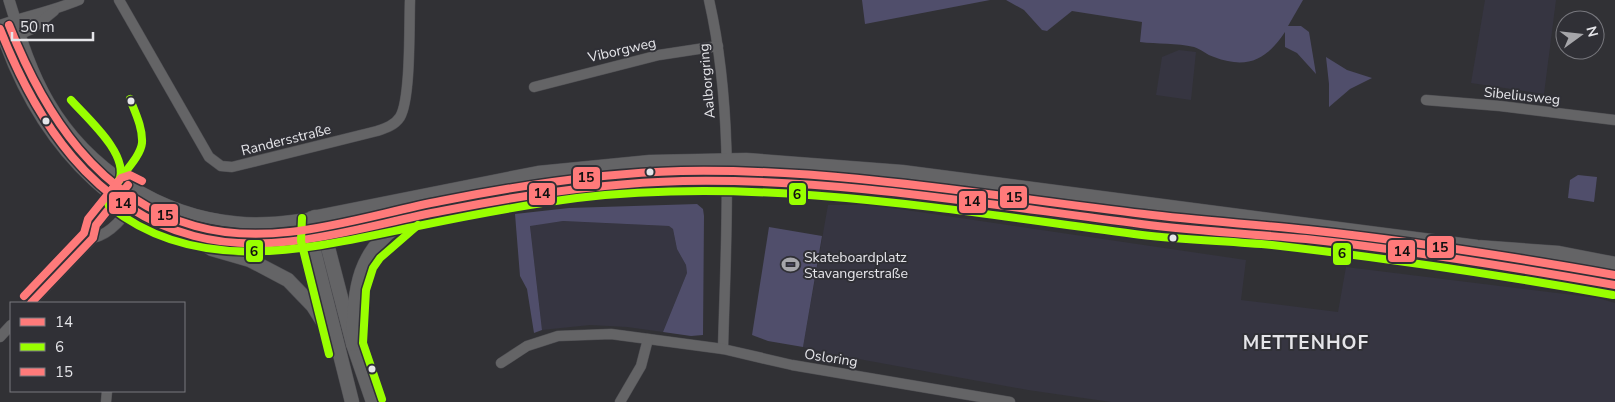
<svg xmlns="http://www.w3.org/2000/svg" width="1615" height="402" viewBox="0 0 1615 402" font-family="'Nunito Sans',sans-serif">
<style>
.built{fill:#363541}
.green{fill:#504e6b}
.lines{fill:none;stroke-linecap:round;stroke-linejoin:round}
.minor-casing{stroke:#4e4e52;stroke-width:11}
.tertiary-casing{stroke:#4e4e52;stroke-width:12}
.secondary-casing{stroke:#4e4e52;stroke-width:15}
.minor{stroke:#646466;stroke-width:10}
.tertiary{stroke:#646466;stroke-width:11}
.secondary{stroke:#646466;stroke-width:14}
.bus-1-casing{stroke:#303036;stroke-width:11}
.bus-2-casing{stroke:#303036;stroke-width:11}
.bus-3-casing{stroke:#303036;stroke-width:11}
.bus-1{stroke:#ff7a7a;stroke-width:8}
.bus-2{stroke:#9f0;stroke-width:8}
.bus-3{stroke:#ff7a7a;stroke-width:8}
.bus-dot{fill:#e5e5e9;stroke:#303036;stroke-width:2}
.labels{text-anchor:middle;dominant-baseline:central;stroke-width:4;stroke-linejoin:round;paint-order:stroke}
.street-label{font-size:14px;fill:#e5e5e9;stroke:#303036}
.poi-label{font-size:14px;fill:#e5e5e9;stroke:#303036;text-anchor:start}
.district-label{font-size:19px;font-weight:bold;letter-spacing:1px;fill:#e5e5e9;stroke:#303036}
.line-badge{stroke:#303036;stroke-width:2}
.pale-badge-label{font-size:14px;text-anchor:middle;font-weight:bold;fill:#111}
</style>
<rect width="100%" height="100%" fill="#313135"/>
<g class="built">
<polygon points="1485,0 1556,0 1544,94 1471,83"/>
<polygon points="1179,50 1196,52 1191,100 1156,95 1162,57"/>
<polygon points="828,205 872,205 1246,260 1241,300 1338,312 1346,267 1598,298 1615,303 1615,402 1111,402 1028,390 826,353 803,347"/>
<polygon points="563,221 669,226 673,229 677,249 686,265 687,273 663,332 627,327 590,325 542,330 530,225"/>
</g>
<g class="green">
<polygon points="862,0 990,0 865,24"/>
<path d="M1006,0H1303L1288,26H1301L1309,32L1316,74L1297,53L1285,47V32C1267,59 1248,70 1214,57C1207,55 1201,49 1194,47C1177,43 1157,44 1140,42L1142,22L1072,11L1047,31L1042,30L1024,10Z"/>
<polygon points="1326,57 1347,70 1372,78 1350,89 1329,107 1329,84"/>
<polygon points="1578,175 1597,177 1594,202 1568,198 1570,180"/>
<polygon points="697,204 703,209 704,216 703,335 691,336 663,332 687,273 686,265 677,249 673,229 669,226 563,221 530,226 542,330 534,333 527,289 520,276 515,214 569,208"/>
<polygon points="769,227 822,236 803,347 768,341 752,335"/>
<polygon points="1316,231 1576,262 1615,269 1615,275 1315,236"/>
</g>
<g class="lines">
<defs>
<g id="minor">
<path d="M119,0L209,157L221,166L232,167L377,131C386,128 395,125 400,117C411,99 409,24 410,0"/>
<path d="M709,0C735,114 726,233 723,349"/>
<path d="M0,25C27,16 53,11 79,0"/>
<polyline points="5,41 32,29 54,11"/>
<polyline points="534,87 659,55 718,46"/>
<polyline points="1426,100 1500,106 1615,120"/>
<path d="M93,238C115,233 128,210 141,192"/>
<polyline points="31,303 93,238 96,225 128,185"/>
<polyline points="0,337 11,325"/>
<polyline points="501,363 527,346 558,336 611,334 723,349 792,365 1010,402"/>
<polyline points="106,402 107,391"/>
<polyline points="620,402 641,366 648,339"/>
</g>
<g id="tertiary">
<path d="M9,0C20,35 30,70 49,102C88,169 160,215 237,222C262,225 287,221 312,218"/>
<path d="M0,29C39,146 124,244 256,244C306,244 356,230 405,219"/>
</g>
<g id="secondary">
<polyline points="315,217 325,236 353,344 373,402"/>
<polyline points="189,235 212,249 250,260 288,280 313,306 330,333"/>
<path d="M353,344C355,290 355,251 407,219C420,211 481,203 500,200C602,183 704,178 807,184C918,190 1029,210 1140,224C1181,229 1222,231 1263,235C1381,247 1498,264 1615,285"/>
<polyline points="352,402 311,239 312,218 538,173 650,162 746,160 902,172 1477,247 1559,253 1615,264"/>
</g>
</defs>
<use href="#minor" class="minor-casing"/>
<use href="#tertiary" class="tertiary-casing"/>
<use href="#secondary" class="secondary-casing"/>
<use href="#minor" class="minor"/>
<use href="#tertiary" class="tertiary"/>
<use href="#secondary" class="secondary"/>
<defs>
<g id="bus-1">
<path d="M0,29C36,121 92,209 194,236C276,258 361,226 442,211C522,195 602,183 683,181C837,178 989,205 1141,224C1196,231 1251,234 1306,239C1409,250 1512,267 1615,285"/>
<polyline points="31,303 93,238 96,225 128,185"/>
</g>
<g id="bus-2">
<path d="M130,99C135,112 143,128 142,143C140,163 102,190 109,206C200,279 315,247 418,226C471,215 524,205 577,198C766,176 955,211 1142,235C1185,240 1228,241 1272,245C1386,258 1500,275 1613,295"/>
<path d="M71,100C87,118 130,155 119,181"/>
<polyline points="302,218 301,241 329,354"/>
<polyline points="382,399 363,343 366,290 373,268 380,258 418,225"/>
</g>
<g id="bus-3">
<path d="M9,25C44,114 98,199 195,226C276,249 362,216 441,201C521,185 600,173 681,171C837,168 990,196 1144,214C1199,221 1253,224 1308,230C1411,241 1513,257 1615,275"/>
<polyline points="24,296 84,233 88,219 121,178 130,175 142,181"/>
</g>
</defs>
<use href="#bus-1" class="bus-1-casing"/>
<use href="#bus-2" class="bus-2-casing"/>
<use href="#bus-3" class="bus-3-casing"/>
<use href="#bus-1" class="bus-1"/>
<use href="#bus-2" class="bus-2"/>
<use href="#bus-3" class="bus-3"/>
</g>
<defs>
<symbol id="stadium-bare" viewBox="-9 -9 18 18"><path d="M0-5a6.5 5 0 1 0 0 10a6.5 5 0 1 0 0-10ZM-3.5-1.8h7v3.6h-7Z" fill="#a6a6aa" stroke="#303036" stroke-width="2.5" paint-order="stroke"/></symbol>
</defs>
<g fill-rule="evenodd">
<use href="#stadium-bare" x="778" y="252" width="25" height="25"/>
</g>
<g class="bus-dot">
<circle cx="131" cy="101" r="4.5"/>
<circle cx="46" cy="121" r="4.5"/>
<circle cx="650" cy="172" r="4.5"/>
<circle cx="1173" cy="238" r="4.5"/>
<circle cx="372" cy="369" r="4.5"/>
</g>
<g class="labels">
<g class="street-label">
<text transform="translate(622 50) rotate(-13)">Viborgweg</text>
<text transform="translate(707 81) rotate(-95)">Aalborgring</text>
<text transform="translate(1522 96) rotate(6)">Sibeliusweg</text>
<text transform="translate(286 140) rotate(-14)">Randersstraße</text>
<text transform="translate(831 358) rotate(9)">Osloring</text>
</g>
<g class="poi-label">
<text x="804" y="257">Skateboardplatz<tspan x="804" dy="16">Stavangerstraße</tspan></text>
</g>
<g class="district-label">
<text x="1306" y="343">METTENHOF</text>
</g>
</g>
<g class="line-badge">
<rect x="572" y="166" width="29" height="24" rx="5" fill="#ff7a7a"/>
<rect x="528" y="182" width="28" height="24" rx="5" fill="#ff7a7a"/>
<rect x="788" y="182" width="19" height="24" rx="5" fill="#9f0"/>
<rect x="999" y="185" width="29" height="24" rx="5" fill="#ff7a7a"/>
<rect x="958" y="190" width="29" height="24" rx="5" fill="#ff7a7a"/>
<rect x="108" y="191" width="29" height="24" rx="5" fill="#ff7a7a"/>
<rect x="150" y="203" width="29" height="24" rx="5" fill="#ff7a7a"/>
<rect x="1426" y="235" width="29" height="24" rx="5" fill="#ff7a7a"/>
<rect x="1387" y="239" width="29" height="24" rx="5" fill="#ff7a7a"/>
<rect x="245" y="239" width="19" height="24" rx="5" fill="#9f0"/>
<rect x="1332" y="242" width="20" height="24" rx="5" fill="#9f0"/>
</g>
<g class="pale-badge-label">
<text x="586" y="182">15</text>
<text x="542" y="198">14</text>
<text x="797" y="199">6</text>
<text x="1014" y="202">15</text>
<text x="972" y="206">14</text>
<text x="123" y="208">14</text>
<text x="165" y="220">15</text>
<text x="1440" y="252">15</text>
<text x="1402" y="256">14</text>
<text x="254" y="256">6</text>
<text x="1342" y="258">6</text>
</g>
<rect x="10" y="302" width="175" height="90" fill="#303036" stroke="#78787e"/>
<rect x="20" y="318" width="25" height="8" fill="#ff7a7a" stroke="#78787e"/>
<text x="55" y="327" font-size="15" fill="#e5e5e9">14</text>
<rect x="20" y="343" width="25" height="8" fill="#99ff00" stroke="#78787e"/>
<text x="55" y="352" font-size="15" fill="#e5e5e9">6</text>
<rect x="20" y="368" width="25" height="8" fill="#ff7a7a" stroke="#78787e"/>
<text x="55" y="377" font-size="15" fill="#e5e5e9">15</text>
<g transform="translate(1580 35) rotate(75)"><circle r="24" fill="#303036" stroke="#78787e"/>
<path d="M0-4L9 19L0 12L-9 19Z" fill="#a6a6aa"/>
<text y="-8" font-size="14" font-weight="bold" text-anchor="middle" fill="#e5e5e9">N</text>
</g>
<path d="M12 32v8h81v-8" fill="none" stroke="#e5e5e9" stroke-width="2.5"/>
<text x="20" y="32" font-size="15" fill="#e5e5e9" stroke="#303036" stroke-width="4" paint-order="stroke">50 m</text>
</svg>
